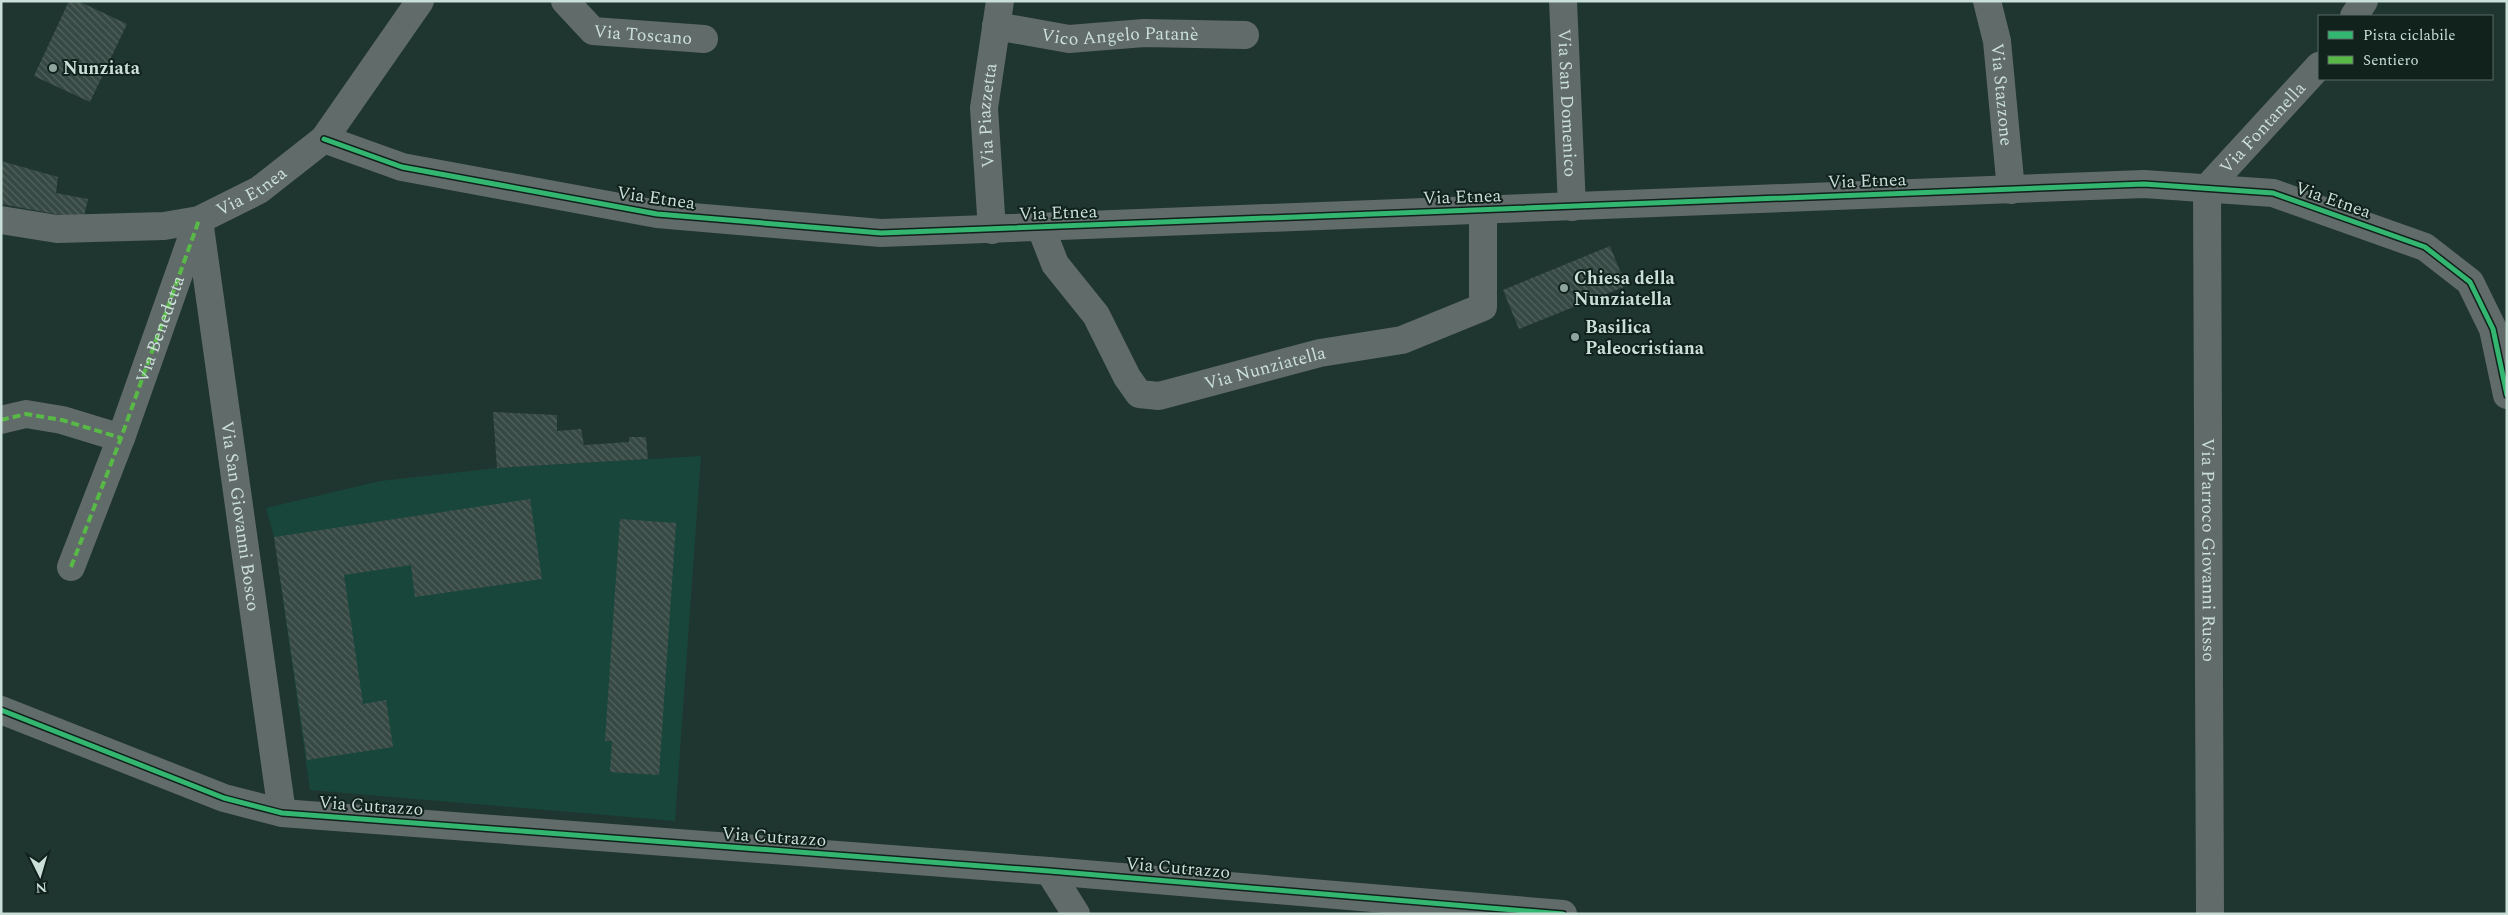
<svg xmlns="http://www.w3.org/2000/svg" width="2508" height="915" viewBox="0 0 2508 915" font-family="Spectral,serif">
<style>
.built{fill:#18463b}
.building{fill:url(#building-back-hatch)}
.lines{fill:none;stroke-linecap:round;stroke-linejoin:round}
.minor{stroke:#616b69;stroke-width:28}
.quiet{stroke:#58b947;stroke-width:4;stroke-dasharray:8 4;stroke-linecap:butt}
.cycleway-casing{stroke:#11211c;stroke-width:8}
.cycleway{stroke:#33b770;stroke-width:5}
.poi-dot{fill:#8ea49d;stroke:#11211c;stroke-width:2}
.labels{text-anchor:middle;dominant-baseline:central;stroke-width:4;stroke-linejoin:round;paint-order:stroke}
.street-label{font-size:18px;fill:#cadfd8;stroke:#11211c}
.poi-label{font-size:18px;font-weight:bold;fill:#cadfd8;stroke:#11211c;text-anchor:start}
</style>
<defs>
<pattern id="building-back-hatch" width="6" height="6" patternUnits="userSpaceOnUse" patternTransform="scale(1.25)"><rect width="6" height="6" fill="#374944"/><path d="M-1 5l2 2M0 0l6 6M5-1l2 2" fill="none" stroke="#53635e"/></pattern>
</defs>
<rect width="100%" height="100%" fill="#1f3530"/>
<polygon class="built" points="701,456 675,821 310,790 274,537 266,508 380,481 497,468"/>
<g class="building">
<polygon points="69,1 78,1 127,24 90,102 34,76"/>
<polygon points="1,161 58,177 56,193 88,199 84,216 66,216 1,204"/>
<polygon points="1610,246 1626,286 1519,329 1503,290"/>
<polygon points="493,412 557,415 557,431 581,429 584,445 629,442 629,437 646,437 648,459 497,468"/>
<polygon points="530,499 542,579 415,597 411,565 344,575 363,704 386,700 393,747 307,760 274,537"/>
<polygon points="620,519 676,523 659,775 610,772 612,741 605,741"/>
</g>
<g class="lines">
<g class="minor">
<path id="s1" d="M565,1L593,31L704,39"/>
<path id="s2" d="M1563,1L1572,207"/>
<path id="s3" d="M1987,1L1997,41L2011,190"/>
<polyline points="2354,16 2364,1"/>
<path id="s4" d="M996,26L1069,39L1144,33L1245,35"/>
<polyline points="324,139 402,167 657,214 881,233 2144,184 2273,193 2425,247 2470,282 2493,329 2507,395"/>
<path id="s5" d="M2207,188L2210,914"/>
<path id="s6" d="M2207,188L2319,66"/>
<path id="s7" d="M1,220L57,229L164,226L199,220L259,190L324,139L420,1"/>
<path id="s8" d="M199,220L282,813"/>
<path id="s9" d="M1041,228L1055,264L1096,315L1127,377L1139,394L1159,396L1320,353L1402,340L1483,307V210"/>
<path id="s10" d="M992,230L984,108L1000,1"/>
<polyline points="1,420 26,414 62,420 121,438"/>
<polyline points="71,567 121,438 197,223"/>
<polyline points="1,710 224,798 282,813 1049,871 1563,914"/>
<polyline points="1049,871 1076,914"/>
</g>
<g class="quiet">
<polyline points="1,420 26,414 62,420 121,438"/>
<path id="s11" d="M71,567L121,438L199,220"/>
</g>
<defs>
<g id="cycleway">
<polyline points="324,139 402,167 657,214 881,233 2144,184 2273,193 2425,247 2470,282 2493,329 2507,395"/>
<polyline points="1,710 224,798 282,813 1049,871 1563,914"/>
</g>
</defs>
<use href="#cycleway" class="cycleway-casing"/>
<use href="#cycleway" class="cycleway"/>
</g>
<g class="poi-dot">
<circle cx="53" cy="68" r="5"/>
<circle cx="1564" cy="288" r="5"/>
<circle cx="1575" cy="337" r="5"/>
</g>
<g class="labels">
<g class="street-label">
<text stroke="none"><textPath href="#s1" startOffset="91">Via Toscano</textPath></text>
<text stroke="none"><textPath href="#s4" startOffset="125">Vico Angelo Patanè</textPath></text>
<text stroke="none"><textPath href="#s3" startOffset="95">Via Stazzone</textPath></text>
<text stroke="none"><textPath href="#s2" startOffset="102">Via San Domenico</textPath></text>
<text stroke="none"><textPath href="#s10" startOffset="115">Via Piazzetta</textPath></text>
<text stroke="none"><textPath href="#s6" startOffset="82">Via Fontanella</textPath></text>
<text transform="translate(1867 181) rotate(-2)">Via Etnea</text>
<text stroke="none"><textPath href="#s7" startOffset="259">Via Etnea</textPath></text>
<text transform="translate(1462 197) rotate(-2)">Via Etnea</text>
<text transform="translate(656 198) rotate(8)">Via Etnea</text>
<text transform="translate(2333 200) rotate(19)">Via Etnea</text>
<text transform="translate(1058 213) rotate(-2)">Via Etnea</text>
<text stroke="none"><textPath href="#s11" startOffset="254">Via Benedetta</textPath></text>
<text stroke="none"><textPath href="#s9" startOffset="324">Via Nunziatella</textPath></text>
<text stroke="none"><textPath href="#s8" startOffset="299">Via San Giovanni Bosco</textPath></text>
<text stroke="none"><textPath href="#s5" startOffset="362">Via Parroco Giovanni Russo</textPath></text>
<text transform="translate(371 806) rotate(4)">Via Cutrazzo</text>
<text transform="translate(774 837) rotate(4)">Via Cutrazzo</text>
<text transform="translate(1178 868) rotate(5)">Via Cutrazzo</text>
</g>
<g class="poi-label">
<text x="63" y="68">Nunziata</text>
<text x="1574" y="278">Chiesa della<tspan x="1574" dy="21">Nunziatella</tspan></text>
<text x="1585" y="327">Basilica<tspan x="1585" dy="21">Paleocristiana</tspan></text>
</g>
</g>
<rect width="2508" height="915" fill="none" stroke="#cadfd8" stroke-width="5"/>
<rect x="2318" y="15" width="175" height="65" fill="#11211c" stroke="#5b6d67"/>
<rect x="2328" y="31" width="25" height="8" fill="#33b770" stroke="#5b6d67"/>
<text x="2363" y="40" font-size="15" fill="#cadfd8">Pista ciclabile</text>
<rect x="2328" y="56" width="25" height="8" fill="#58b947" stroke="#5b6d67"/>
<text x="2363" y="65" font-size="15" fill="#cadfd8">Sentiero</text>
<g transform="translate(40 875) rotate(175)" stroke="#11211c" stroke-width="4" paint-order="stroke">
<path d="M0-4L9 19L0 12L-9 19Z" fill="#cadfd8"/>
<text y="-8" font-size="14" font-weight="bold" text-anchor="middle" fill="#cadfd8">N</text>
</g>
</svg>
